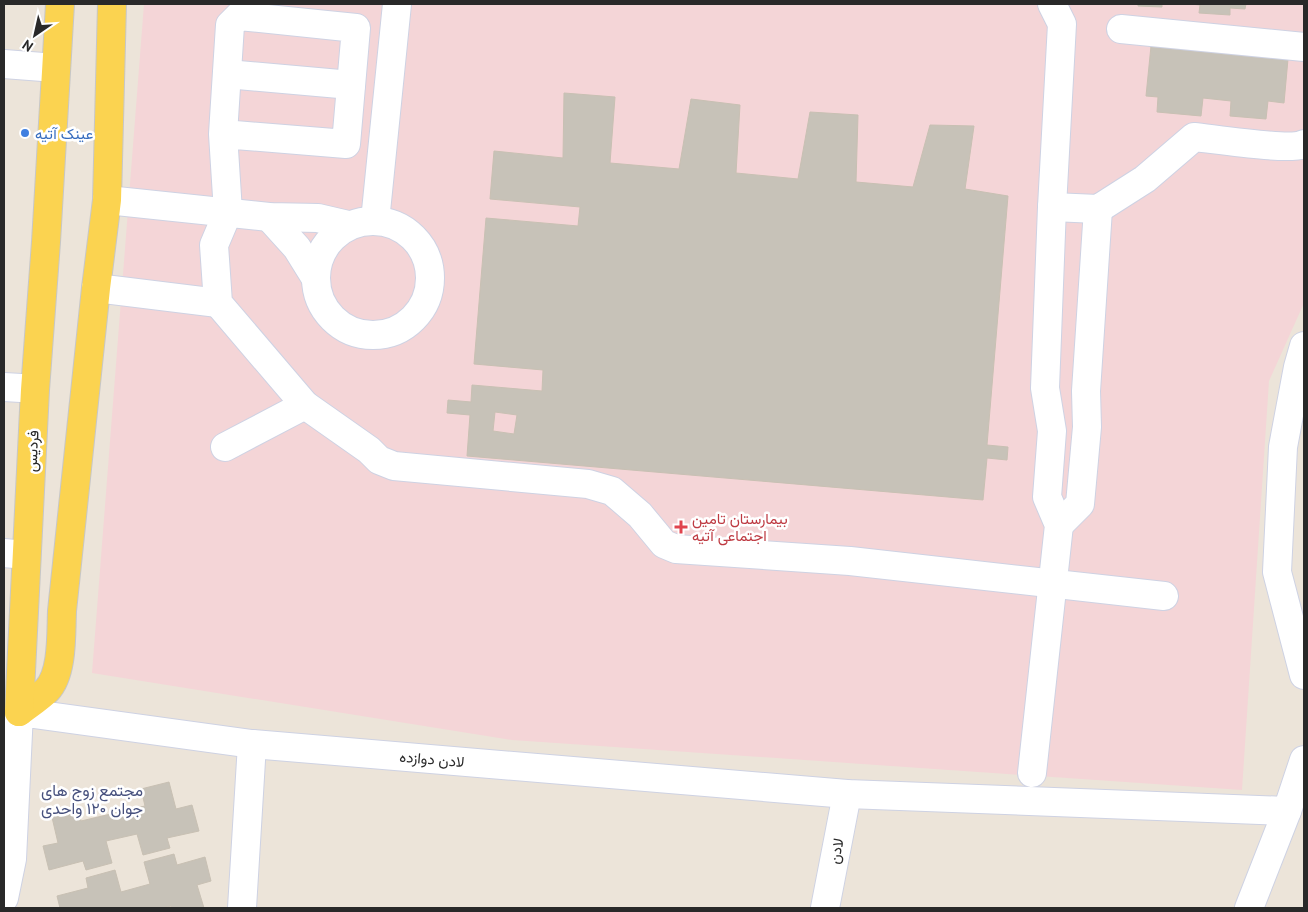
<svg xmlns="http://www.w3.org/2000/svg" width="1308" height="912" viewBox="0 0 1308 912" font-family="'PT Sans',Vazirmatn,sans-serif">
<style>
.medical{fill:#f4d5d7}
.building{fill:#c7c2b8;stroke:#c8c0b3;fill-rule:evenodd}
.lines{fill:none;stroke-linecap:round;stroke-linejoin:round}
.minor-casing{stroke:#ced2e3;stroke-width:30}
.major-casing{stroke:#c7c7c7;stroke-width:30}
.minor{stroke:#fff;stroke-width:28}
.major{stroke:#fbd350;stroke-width:28}
.shop-dot{fill:#3f7fe0;stroke:#fff;stroke-width:2}
.health-dot{fill:#e0444e;stroke:#fff;stroke-width:2}
.labels{text-anchor:middle;dominant-baseline:central;stroke-width:5;stroke-linejoin:round;paint-order:stroke}
.shop-label{font-size:15px;fill:#366cbe;stroke:#fff;text-anchor:start}
.street-label{font-size:15px;fill:#292929;stroke:#fff}
.health-label{font-size:15px;fill:#be3a42;stroke:#fff;text-anchor:start}
.neighbourhood-label{font-size:16px;fill:#46507d;stroke:#fff}
</style>
<rect width="100%" height="100%" fill="#ece4d9"/>
<polygon class="medical" points="144,4 1304,4 1304,303 1269,381 1242,790 512,740 92,673"/>
<g class="building">
<polygon points="1138,4 1162,4 1162,7 1138,6"/>
<polygon points="1190,4 1246,4 1245,9 1230,8 1230,15 1199,13 1200,5"/>
<polygon points="1151,46 1288,59 1284,103 1268,101 1266,119 1230,116 1231,101 1203,98 1201,116 1157,112 1158,97 1146,96"/>
<path d="M564,93L615,97L610,163L679,169L691,99L740,105L736,173L798,179L810,112L858,115L856,182L913,187L930,125L974,126L965,189L1008,196L987,445L1008,447L1007,460L987,458L983,500L467,456L470,415L447,413L448,400L471,402L472,385L542,391L543,370L474,364L486,218L578,226L580,207L490,199L494,151L563,158ZM495,412L517,415L514,434L493,431Z"/>
<polygon points="169,782 176,809 192,805 199,831 167,838 170,848 143,855 137,834 106,841 112,863 86,870 83,861 49,870 43,846 58,843 51,813 78,807 81,821 145,806 141,789"/>
<polygon points="174,854 177,865 205,857 211,881 197,885 204,908 172,908 171,906 163,908 60,908 57,896 88,888 86,878 115,870 121,892 150,884 144,862"/>
</g>
<g class="lines">
<defs>
<g id="minor">
<polyline points="1121,29 1304,47"/>
<polyline points="4,64 56,68"/>
<polyline points="227,74 351,85"/>
<polyline points="223,134 346,144 356,28 239,16 230,25 223,134 228,212 214,245 218,303 305,405 369,450 379,460 394,466 588,484 612,491 640,515 664,544 676,549 850,561 1164,596"/>
<polyline points="107,200 269,217 318,218 348,225"/>
<path d="M1052,207L1098,209L1145,179L1194,137C1214,139 1290,151 1304,144"/>
<polyline points="269,217 297,248 315,277"/>
<circle cx="373" cy="278" r="57"/>
<polyline points="375,221 397,4"/>
<polyline points="96,288 218,303"/>
<polyline points="1304,346 1298,367 1283,447 1277,572 1304,675"/>
<polyline points="4,387 21,388"/>
<polyline points="225,447 305,405"/>
<polyline points="1059,525 1080,504 1087,427 1086,391 1098,209"/>
<polyline points="4,553 26,555"/>
<polyline points="1032,773 1059,525 1047,497 1052,431 1045,388 1052,207 1062,24 1052,4"/>
<polyline points="4,898 12,859 19,712 252,744 847,794 1287,811"/>
<polyline points="242,908 252,744"/>
<polyline points="825,908 847,794"/>
<polyline points="1249,908 1287,811 1304,760"/>
</g>
<g id="major">
<path d="M19,712C28,705 39,698 47,690C63,673 61,634 62,611L96,288L107,200L112,4"/>
<polyline points="19,712 35,390 46,242 60,4"/>
</g>
</defs>
<use href="#minor" class="minor-casing"/>
<use href="#major" class="major-casing"/>
<use href="#minor" class="minor"/>
<use href="#major" class="major"/>
</g>
<circle class="shop-dot" cx="25" cy="133" r="5"/>
<path class="health-dot" d="M678.5 519.5h5v5h5v5h-5v5h-5v-5h-5v-5h5z"/>
<g class="labels">
<g class="shop-label">
<text x="35" y="133">عینک آتیه</text>
</g>
<g class="street-label">
<text transform="translate(32 451) rotate(-87)">فردیس</text>
<text transform="translate(432 759) rotate(5)">لادن دوازده</text>
<text transform="translate(836 851) rotate(-79)">لادن</text>
</g>
<g class="health-label">
<text x="692" y="518">بیمارستان تامین<tspan x="692" dy="17">اجتماعی آتیه</tspan></text>
</g>
<g class="neighbourhood-label">
<text x="92" y="790">مجتمع زوج های<tspan x="92" dy="18">جوان ۱۲۰ واحدی</tspan></text>
</g>
</g>
<rect width="1308" height="912" fill="none" stroke="#292929" stroke-width="10"/>
<g transform="translate(35 35) rotate(214)" stroke="#ffffff" stroke-width="4" paint-order="stroke">
<path d="M0-4L9 19L0 12L-9 19Z" fill="#292929"/>
<text y="-8" font-size="14" font-weight="bold" text-anchor="middle" fill="#292929">N</text>
</g>
</svg>
